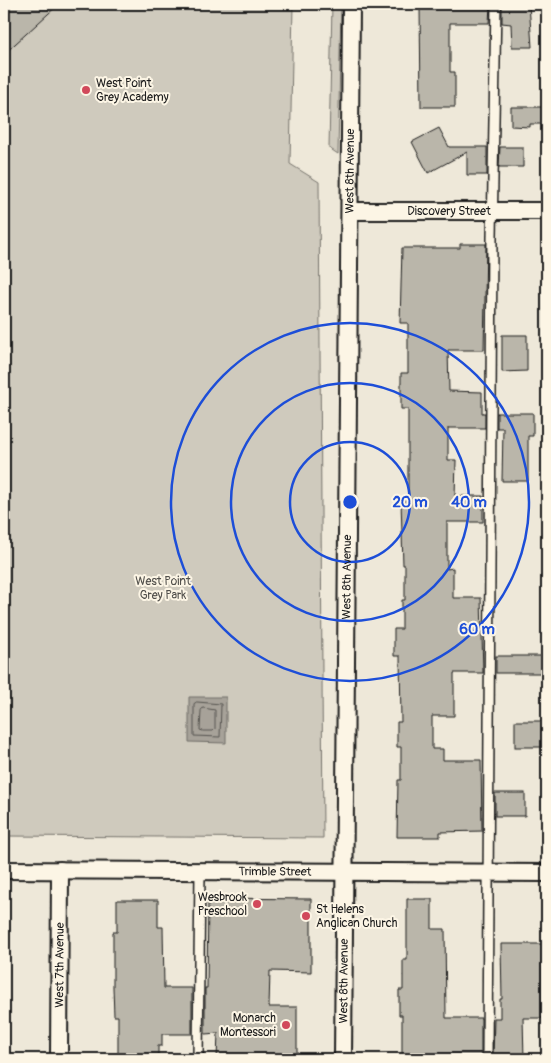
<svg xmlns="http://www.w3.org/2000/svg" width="551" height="1063" viewBox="0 0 551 1063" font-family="Pangolin,sans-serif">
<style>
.green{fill:#cfcabd;stroke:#76736c}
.water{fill:#a7a299;stroke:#6f6c67}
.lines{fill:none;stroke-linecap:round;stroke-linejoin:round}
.shore{stroke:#54524e;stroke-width:1}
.building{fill:#bab6aa;stroke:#1c1c1c}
.service-casing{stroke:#1c1c1c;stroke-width:12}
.minor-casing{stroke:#1c1c1c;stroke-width:20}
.service{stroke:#fcf5e5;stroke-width:9}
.minor{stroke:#fcf5e5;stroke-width:16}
.ring{fill:none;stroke:#1d4ed8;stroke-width:2.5}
.poi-dot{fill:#d1495b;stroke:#fcf5e5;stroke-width:2}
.labels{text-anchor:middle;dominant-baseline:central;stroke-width:4;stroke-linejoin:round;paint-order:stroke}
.poi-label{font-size:12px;fill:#1c1c1c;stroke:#fcf5e5;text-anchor:start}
.street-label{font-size:12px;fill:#1c1c1c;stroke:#fcf5e5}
.park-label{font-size:12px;fill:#52504c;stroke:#fcf5e5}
.centre{fill:#1d4ed8;stroke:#fcf5e5;stroke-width:2.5}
.ring-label{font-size:15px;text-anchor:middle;font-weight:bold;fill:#1d4ed8;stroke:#fcf5e5;stroke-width:4;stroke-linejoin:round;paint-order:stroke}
</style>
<rect width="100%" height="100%" fill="#eee8d9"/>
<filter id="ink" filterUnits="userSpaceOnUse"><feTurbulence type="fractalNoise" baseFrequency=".02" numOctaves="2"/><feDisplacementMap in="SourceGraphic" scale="10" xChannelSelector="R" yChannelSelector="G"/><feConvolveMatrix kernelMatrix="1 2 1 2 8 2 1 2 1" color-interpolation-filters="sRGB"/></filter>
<g filter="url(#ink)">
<g class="green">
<polygon points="4,4 293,4 290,164 319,182 323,838 4,836"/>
<polygon points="332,4 341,4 338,154 329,148"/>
</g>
<polygon class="water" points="189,697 226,697 226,743 189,742"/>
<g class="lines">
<g class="shore">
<polygon points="197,702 221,704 220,737 194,736 194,704"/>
<polygon points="203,708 215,710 215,729 213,731 203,731 200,730 201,711"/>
</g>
</g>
<g class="building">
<polygon points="4,4 59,4 4,54"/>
<polygon points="490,4 489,23 450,23 450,72 455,72 455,107 421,107 420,5"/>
<polygon points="502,4 529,4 532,47 512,47 511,24 502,23"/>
<polygon points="511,107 547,107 547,124 530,124 530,127 511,126"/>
<polygon points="439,128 449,147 487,147 487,175 467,175 467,152 428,173 412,142"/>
<polygon points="500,147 523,147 523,167 499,167"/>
<polygon points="460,244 486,244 484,350 448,350 449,391 482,392 482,413 485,413 485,428 448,428 448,460 456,460 455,496 483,496 483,522 447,522 447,569 453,568 453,598 481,598 483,673 454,673 454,716 432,716 432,749 443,749 443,760 481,760 482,831 440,832 440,837 397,837 398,780 401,780 401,747 397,747 397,722 401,722 400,656 394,656 394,629 402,629 402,600 405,600 405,565 403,565 401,501 408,501 408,409 401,409 401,373 408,373 408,323 400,323 402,248 460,248"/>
<polygon points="502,335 527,335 527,371 502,372"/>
<polygon points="497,413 533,413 533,436 528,436 528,481 502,481 503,428 497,428"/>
<rect x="496" y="656" width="51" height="17"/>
<rect x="515" y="721" width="32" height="26"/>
<rect x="495" y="793" width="30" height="23"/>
<polygon points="208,898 311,899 311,972 270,971 269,1007 297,1007 297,1059 217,1059 218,1033 205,1034 205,988 207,988"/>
<polygon points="407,899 432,899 432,929 445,929 446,1018 481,1018 481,1059 402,1059 402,1015 399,1015 399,990 403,990 403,960 407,960"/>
<polygon points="117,900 158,900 158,927 163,927 164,988 192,988 192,1034 162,1034 162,1046 158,1046 158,1059 118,1059 118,1016 114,1016 113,987 113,932 117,932"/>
<polygon points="501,944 547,944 547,1018 523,1018 524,1059 493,1059 494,1018 500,1018 500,999 502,999"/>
</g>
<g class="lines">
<defs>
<g id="service">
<polyline points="198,1059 200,871"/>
<polyline points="487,1059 492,237 496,4"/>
</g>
<g id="minor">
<path id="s1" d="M350,211H547"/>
<path id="s2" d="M4,870L547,873"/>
<path id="s3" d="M59,1059L60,870"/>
<path id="s4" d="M343,1059L351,4"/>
</g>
</defs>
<use href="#service" class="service-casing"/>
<use href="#minor" class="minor-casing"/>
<use href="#service" class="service"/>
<use href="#minor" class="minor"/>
</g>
</g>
<g class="ring">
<circle cx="350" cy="502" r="60"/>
<circle cx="350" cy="502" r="119"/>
<circle cx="350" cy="502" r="179"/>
</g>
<g class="poi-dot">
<circle cx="86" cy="90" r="5"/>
<circle cx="257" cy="904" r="5"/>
<circle cx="306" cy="916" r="5"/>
<circle cx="286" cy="1025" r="5"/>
</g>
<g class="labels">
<g class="poi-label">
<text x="96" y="83">West Point<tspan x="96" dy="14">Grey Academy</tspan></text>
<text x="247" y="897" text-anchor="end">Wesbrook<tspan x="247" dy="14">Preschool</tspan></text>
<text x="316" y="909">St Helens<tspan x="316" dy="14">Anglican Church</tspan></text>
<text x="276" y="1018" text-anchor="end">Monarch<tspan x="276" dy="14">Montessori</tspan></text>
</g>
<g class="street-label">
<text stroke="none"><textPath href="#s4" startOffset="888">West 8th Avenue</textPath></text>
<text stroke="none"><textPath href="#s1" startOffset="99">Discovery Street</textPath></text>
<text stroke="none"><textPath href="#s4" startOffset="482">West 8th Avenue</textPath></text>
<text stroke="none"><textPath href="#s2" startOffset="271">Trimble Street</textPath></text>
<text stroke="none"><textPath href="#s3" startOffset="94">West 7th Avenue</textPath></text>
<text stroke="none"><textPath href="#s4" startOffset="78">West 8th Avenue</textPath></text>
</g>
<g class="park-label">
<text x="163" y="581">West Point<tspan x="163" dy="14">Grey Park</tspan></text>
</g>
</g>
<circle cx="350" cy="502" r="8" class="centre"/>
<g class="ring-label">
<text x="410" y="507">20 m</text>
<text x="469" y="507">40 m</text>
<text x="477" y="634">60 m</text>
</g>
<rect width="551" height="1063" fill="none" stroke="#fcf5e5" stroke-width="20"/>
<rect x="10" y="10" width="531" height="1043" fill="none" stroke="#1c1c1c" stroke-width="2" filter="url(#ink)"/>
</svg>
